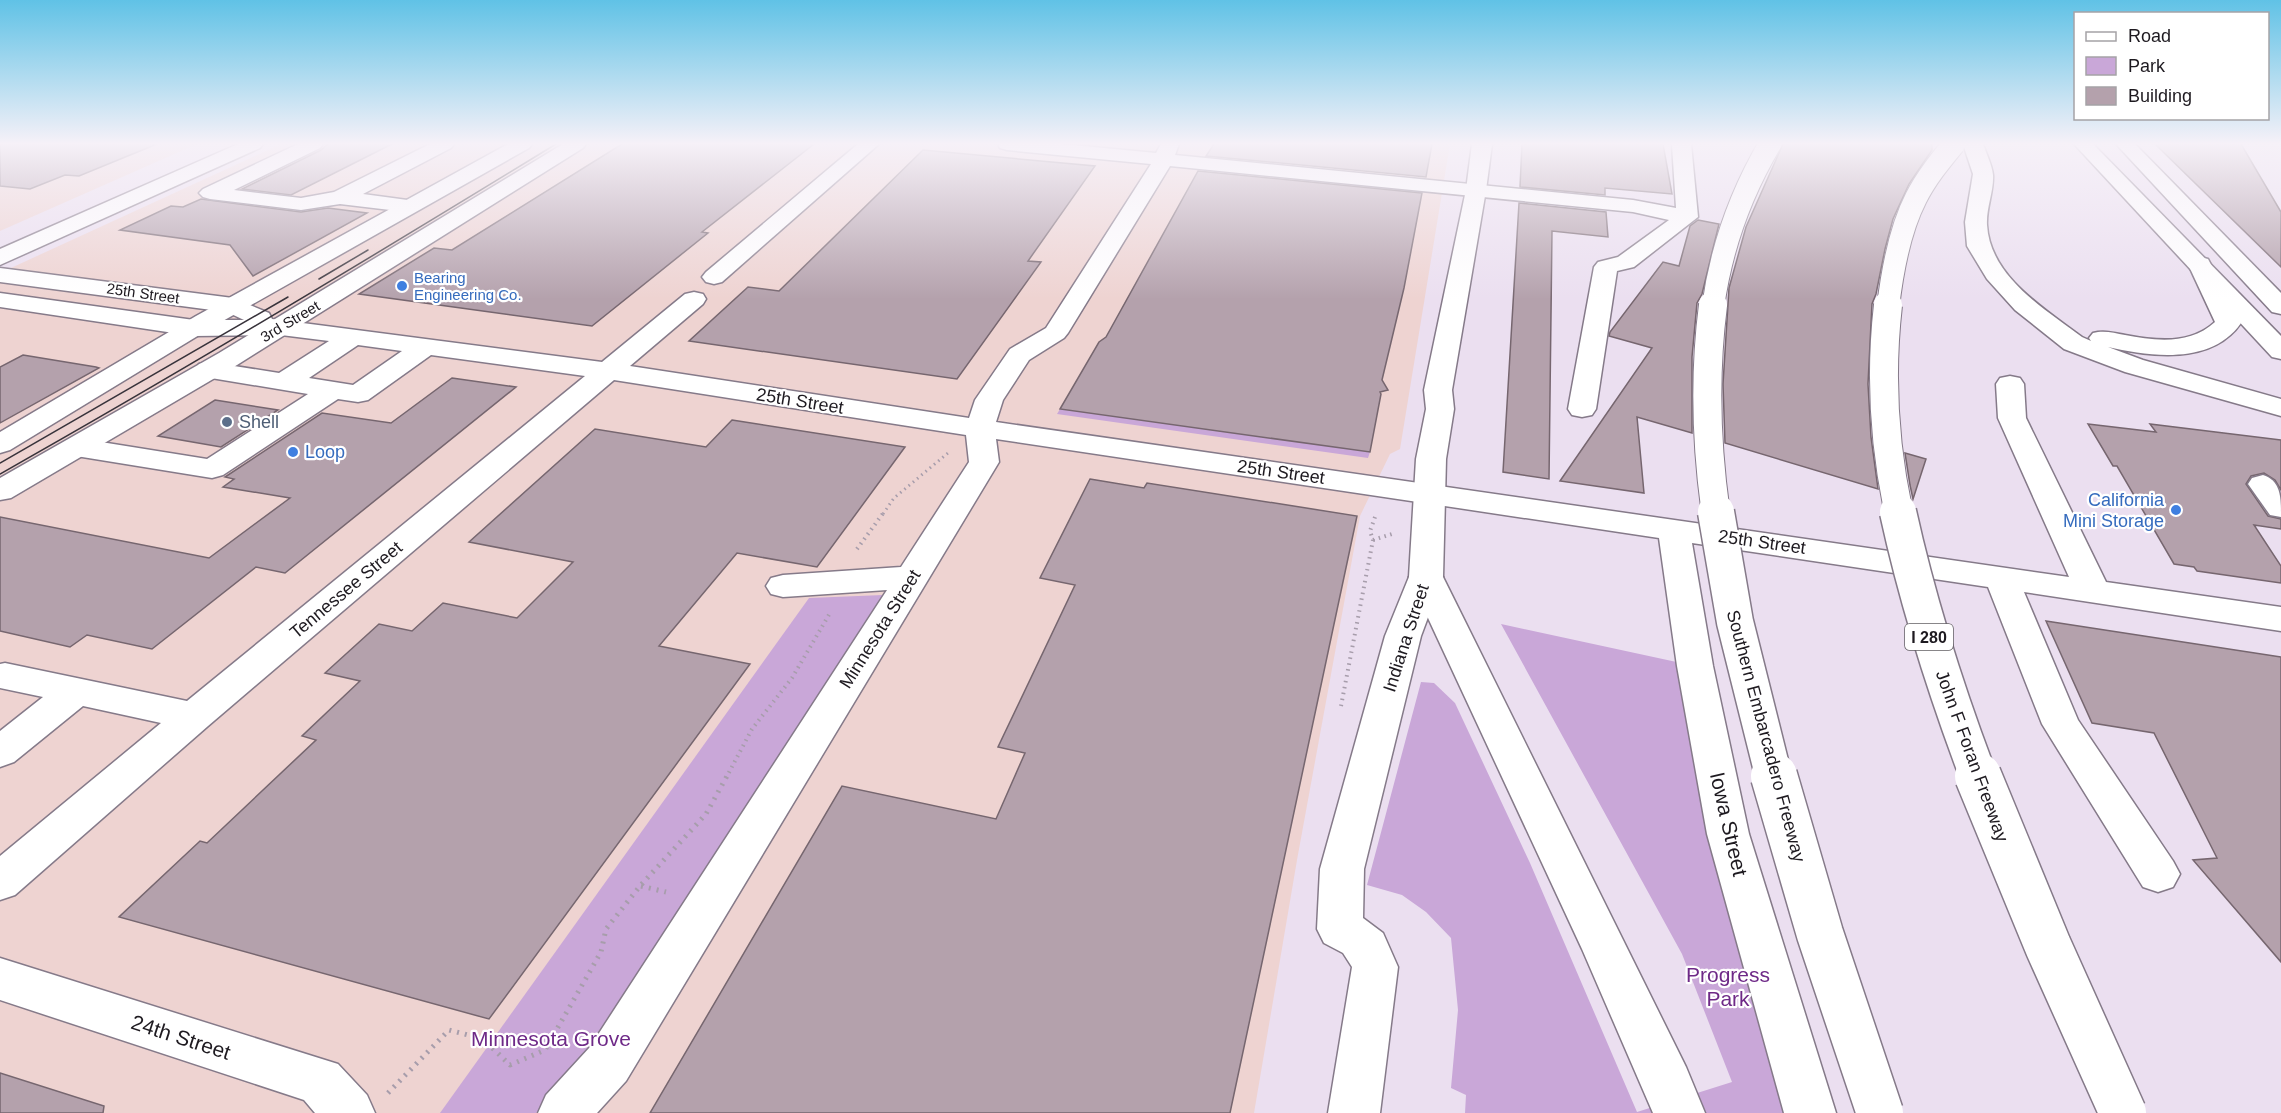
<svg xmlns="http://www.w3.org/2000/svg" width="2281" height="1113" viewBox="0 0 2281 1113" font-family="Helvetica,sans-serif">
<style>
.industrial{fill:#eed3d1}
.green{fill:#c9a7d8}
.building{fill:#b4a1ac;stroke:#76666f;stroke-width:1.5}
.lines{fill:none;stroke-linecap:round;stroke-linejoin:round}
.minor-casing{stroke:#857a89;stroke-width:3}
.major-casing{stroke:#857a89;stroke-width:3}
.highway-casing{stroke:#857a89;stroke-width:3}
.path-far2{stroke:#a79dab;stroke-width:3;stroke-dasharray:1.5 4;stroke-linecap:butt}
.path-far1{stroke:#a79dab;stroke-width:4;stroke-dasharray:1.5 4.5;stroke-linecap:butt}
.path{stroke:#a79dab;stroke-width:5;stroke-dasharray:2 6;stroke-linecap:butt}
.minor{fill:#fff;fill-rule:evenodd}
.major{fill:#fff;fill-rule:evenodd}
.highway{fill:#fff;fill-rule:evenodd}
.tram{stroke:#38333b;stroke-width:1.5}
.highway-bridge-far3-casing{stroke:#857a89;stroke-width:24;stroke-linecap:butt}
.highway-bridge-far2-casing{stroke:#857a89;stroke-width:30;stroke-linecap:butt}
.highway-bridge-far1-casing{stroke:#857a89;stroke-width:39;stroke-linecap:butt}
.highway-bridge-casing{stroke:#857a89;stroke-width:49;stroke-linecap:butt}
.highway-bridge-far3{stroke:#fff;stroke-width:22}
.highway-bridge-far2{stroke:#fff;stroke-width:28}
.highway-bridge-far1{stroke:#fff;stroke-width:36}
.highway-bridge{stroke:#fff;stroke-width:46}
.shop-dot{fill:#3f7fe0;stroke:#fff;stroke-width:2}
.service-dot{fill:#5c6f8a;stroke:#fff;stroke-width:2}
.labels{text-anchor:middle;dominant-baseline:central;stroke-width:4.5;stroke-linejoin:round;paint-order:stroke}
.far-shop-label{font-size:15px;fill:#366cbe;stroke:#fff;text-anchor:start}
.far-street-label{font-size:15px;fill:#1e1a20;stroke:#fff}
.shield{fill:#fff;stroke:#625f63;stroke-width:1.5}
.shield-label{font-size:16px;font-weight:bold;fill:#1e1a20}
.street-label{font-size:18px;fill:#1e1a20;stroke:#fff}
.service-label{font-size:18px;fill:#4e5e75;stroke:#fff;text-anchor:start}
.shop-label{font-size:18px;fill:#366cbe;stroke:#fff;text-anchor:start}
.near-street-label{font-size:21px;fill:#1e1a20;stroke:#fff}
.near-park-label{font-size:21px;fill:#6e2987;stroke:#fff}
</style>
<rect width="100%" height="100%" fill="#ebdff0"/>
<g class="industrial">
<polygon points="0,144 197,144 0,231"/>
<polygon points="281,144 1450,144 1400,449 1390,454 1360,516 1297,860 1254,1113 0,1113 0,273"/>
</g>
<g class="green">
<polygon points="1060,409 1370,452 1368,458 1057,414"/>
<polygon points="883,595 586,1069 536,1113 440,1113 809,598"/>
<polygon points="1501,624 1695,666 1792,1113 1465,1113 1466,1095 1451,1088 1458,1010 1451,938 1426,912 1402,895 1367,885 1421,682 1434,683 1455,703 1530,863 1637,1112 1732,1082 1682,954"/>
</g>
<g class="building">
<polygon points="0,144 157,144 79,176 65,175 30,189 0,186"/>
<polygon points="328,144 392,144 291,195 242,189 321,150"/>
<polygon points="622,144 814,144 702,232 708,233 592,326 359,294 434,248 452,250"/>
<polygon points="1214,144 1432,144 1426,177 1206,156"/>
<polygon points="1522,144 1663,144 1672,194 1605,188 1605,195 1520,187"/>
<polygon points="1783,144 1932,144 1932,150 1909,184 1893,219 1885,249 1876,294 1872,304 1868,384 1871,437 1878,489 1725,443 1723,384 1729,288 1746,227"/>
<polygon points="2155,144 2241,144 2281,212 2281,267"/>
<polygon points="923,150 1095,166 1028,261 1041,262 957,379 689,341 748,287 779,291"/>
<polygon points="1198,171 1422,193 1404,288 1382,380 1388,390 1380,392 1381,394 1370,452 1060,409 1099,342 1106,337"/>
<polygon points="201,199 301,212 328,208 367,213 253,276 230,245 120,230 171,206 183,207"/>
<polygon points="1519,203 1606,212 1608,237 1552,231 1549,479 1503,472"/>
<polygon points="1698,220 1719,224 1702,294 1697,303 1692,357 1692,433 1637,417 1644,493 1560,481 1652,348 1609,336 1610,332 1663,262 1679,266 1690,226"/>
<polygon points="23,355 96,367 99,368 0,423 0,367"/>
<polygon points="452,378 516,387 285,573 256,567 152,649 87,635 70,647 0,631 0,517 209,558 290,498 223,487 234,479 225,477 322,413 391,423"/>
<polygon points="215,400 278,410 221,447 158,436"/>
<polygon points="732,420 905,447 817,567 737,553 659,646 750,664 489,1019 119,917 200,841 207,843 316,740 302,736 360,681 325,673 379,624 412,631 443,603 517,618 573,562 469,542 595,429 706,447"/>
<polygon points="2088,424 2156,432 2150,424 2281,440 2281,490 2275,480 2264,473 2251,476 2246,484 2268,516 2281,519 2281,529 2254,525 2281,566 2281,583 2197,571 2194,567 2174,564 2117,466 2113,466"/>
<polygon points="1905,453 1926,459 1913,499 1910,485"/>
<polygon points="1090,479 1144,488 1147,483 1357,516 1230,1113 650,1113 842,786 996,819 1025,753 998,747 1075,585 1040,578"/>
<polygon points="2046,621 2281,657 2281,962 2193,860 2217,858 2154,733 2092,723"/>
<polygon points="0,1073 104,1106 103,1113 0,1113"/>
</g>
<g class="lines">
<defs>
<g id="minor">
<polygon points="238,144 263,144 260,148 0,265 0,249"/>
<polygon points="298,144 323,144 320,148 234,190 301,198 334,192 430,144 454,144 451,148 363,194 415,201 418,206 415,211 407,212 340,204 301,210 210,199 203,197 199,193 203,189"/>
<polygon points="858,144 879,144 722,282 714,284 706,282 702,277 706,272"/>
<path d="M998,144H1062L1156,153L1161,144H1179L1175,155L1633,200L1676,208L1672,144H1691L1698,217L1634,267L1617,271L1596,409L1592,415L1582,417L1572,415L1568,409L1594,267L1598,262L1618,257L1669,220L1633,212L1170,166L1068,333L1064,338L1029,360L1003,400L996,422L2069,577L1998,418L1996,384L2000,378L2010,376L2020,378L2024,384L2026,418L2106,582L2281,607V631L2024,592L2078,720L2173,861L2180,874L2173,887L2158,892L2143,887L2042,724L1988,587L1692,543L1713,666L1749,834L1836,1113H1784L1707,834L1677,666L1659,538L996,439L999,462L626,1081L597,1113H538L546,1095L590,1047L887,590L783,597L771,594L766,586L771,578L783,575L901,567L969,462L966,435L614,380L208,726L15,895L0,900V856L161,723L83,706L14,762L0,767V731L43,697L0,688V664L5,663L187,701L585,376L431,355L368,400L358,402L338,399L223,475L212,478L76,456L66,453L61,447L66,441L76,438L207,459L308,394L199,376L196,370L199,364L209,362L279,373L329,341L281,335L194,336L0,307V293L194,320H244L227,312L0,282V268L233,298L269,313L272,319L602,362L685,294L694,292L703,294L706,299L703,304L630,366L969,418L975,400L1010,349L1046,328L1151,164L1007,150L1000,148ZM358,345L402,351L353,385L309,378Z"/>
<path d="M2263,475C2281,481 2281,497 2281,517L2270,515L2248,484L2252,478Z"/>
<polygon points="1426,566 1438,569 1443,577 1421,636 1364,869 1363,918 1383,933 1398,967 1380,1113 1328,1113 1352,967 1343,953 1324,943 1317,929 1320,869 1385,636 1409,577 1414,569"/>
<polygon points="0,958 338,1064 367,1095 375,1113 315,1113 304,1100 0,1000"/>
</g>
<g id="major">
<polygon points="508,144 532,144 529,148 214,326 10,450 0,453 0,432 196,316"/>
<polygon points="563,144 586,144 583,148 237,365 11,498 0,500 0,478 219,353"/>
<polygon points="1472,144 1492,144 1486,190 1452,390 1454,409 1446,459 1443,577 1438,585 1426,588 1414,585 1409,577 1416,459 1426,409 1424,390 1466,190"/>
<polygon points="2074,144 2093,144 2281,336 2281,359 2272,357"/>
<polygon points="2116,144 2135,144 2281,293 2281,314 2272,312"/>
</g>
<g id="highway">
<path d="M1963,144H1983C1986,153 1992,165 1993,175C1994,191 1986,208 1987,225C1990,277 2045,309 2082,337L2091,341L2089,338L2093,333C2104,330 2114,333 2125,335C2156,341 2190,345 2215,322L2188,264L2192,259L2200,257L2208,259L2241,323C2212,365 2151,357 2108,347L2143,360L2281,399V416L2125,372L2064,349L2015,310L1987,279L1967,246L1965,222L1973,174Z"/>
<polygon points="1426,566 1438,569 1443,577 1686,1067 1705,1113 1653,1113 1582,949 1409,577 1414,569"/>
</g>
</defs>
<use href="#minor" class="minor-casing"/>
<use href="#major" class="major-casing"/>
<use href="#highway" class="highway-casing"/>
<polyline class="path-far2" points="883,514 894,498 948,453"/>
<g class="path-far1">
<polyline points="1373,540 1392,534"/>
<polyline points="857,549 884,512"/>
<polyline points="1341,706 1373,540 1370,531 1375,517"/>
<polyline points="726,778 752,729 792,678 830,613"/>
</g>
<g class="path">
<polyline points="641,886 666,892"/>
<polyline points="388,1093 449,1030 483,1039 510,1065 545,1050 601,952 606,929 640,886 706,814 727,776"/>
</g>
<use href="#minor" class="minor"/>
<use href="#major" class="major"/>
<use href="#highway" class="highway"/>
<g class="tram">
<polyline points="319,279 368,250"/>
<polyline points="0,463 288,297"/>
<path d="M0,474C188,368 372,257 556,144"/>
</g>
<defs>
<g id="highway-bridge-far3">
<path d="M1713,307C1721,248 1740,195 1770,144"/>
<path d="M1888,307C1892,273 1900,229 1916,198C1926,178 1940,161 1954,144"/>
</g>
<g id="highway-bridge-far2">
<path d="M1713,305C1704,375 1706,444 1716,514"/>
<path d="M1888,305C1880,375 1884,445 1899,514"/>
</g>
<g id="highway-bridge-far1">
<polyline points="1716,512 1735,622 1774,778"/>
<path d="M1898,512C1918,603 1946,691 1979,778"/>
</g>
<g id="highway-bridge">
<polyline points="1774,776 1820,934 1880,1113"/>
<polyline points="1978,776 2048,946 2123,1113"/>
</g>
</defs>
<use href="#highway-bridge-far3" class="highway-bridge-far3-casing"/>
<use href="#highway-bridge-far2" class="highway-bridge-far2-casing"/>
<use href="#highway-bridge-far1" class="highway-bridge-far1-casing"/>
<use href="#highway-bridge" class="highway-bridge-casing"/>
<use href="#highway-bridge-far3" class="highway-bridge-far3"/>
<use href="#highway-bridge-far2" class="highway-bridge-far2"/>
<use href="#highway-bridge-far1" class="highway-bridge-far1"/>
<use href="#highway-bridge" class="highway-bridge"/>
</g>
<linearGradient id="sky" x2="0" y2="1"><stop stop-color="#60c2e6"/><stop offset="0.48" stop-color="#f6f1f8"/><stop offset="1" stop-color="#f6f1f8" stop-opacity="0"/></linearGradient>
<rect width="2281" height="299" fill="url(#sky)"/>
<g class="shop-dot">
<circle cx="402" cy="286" r="6"/>
<circle cx="293" cy="452" r="6"/>
<circle cx="2176" cy="510" r="6"/>
</g>
<circle class="service-dot" cx="227" cy="422" r="6"/>
<g class="labels">
<g class="far-shop-label">
<text x="414" y="277">Bearing<tspan x="414" dy="17">Engineering Co.</tspan></text>
</g>
<g class="far-street-label">
<text transform="translate(143 293) rotate(8)">25th Street</text>
<text transform="translate(290 321) rotate(-31)">3rd Street</text>
</g>
<rect class="shield" x="1905" y="624" width="48" height="26" rx="4.5"/>
<g class="shield-label">
<text x="1929" y="637">I 280</text>
</g>
<g class="street-label">
<text transform="translate(800 401) rotate(9)">25th Street</text>
<text transform="translate(1281 472) rotate(8)">25th Street</text>
<text transform="translate(1762 542) rotate(8)">25th Street</text>
<text transform="translate(346 590) rotate(-40)">Tennessee Street</text>
<text transform="translate(880 629) rotate(-58)">Minnesota Street</text>
<text transform="translate(1406 638) rotate(-72)">Indiana Street</text>
<text transform="translate(1766 736) rotate(75)">Southern Embarcadero Freeway</text>
<text transform="translate(1972 756) rotate(70)">John F Foran Freeway</text>
</g>
<g class="service-label">
<text x="239" y="422">Shell</text>
</g>
<g class="shop-label">
<text x="305" y="452">Loop</text>
<text x="2164" y="500" text-anchor="end">California<tspan x="2164" dy="21">Mini Storage</tspan></text>
</g>
<g class="near-street-label">
<text transform="translate(1729 824) rotate(77)">Iowa Street</text>
<text transform="translate(181 1037) rotate(18)">24th Street</text>
</g>
<g class="near-park-label">
<text x="1728" y="974">Progress<tspan x="1728" dy="24">Park</tspan></text>
<text x="551" y="1038">Minnesota Grove</text>
</g>
</g>
<rect x="2074" y="12" width="195" height="108" fill="#ffffff" stroke="#a5a3a6" stroke-width="1.5"/>
<rect x="2086" y="32" width="30" height="9" fill="#ffffff" stroke="#a5a3a6" stroke-width="1.5"/>
<text x="2128" y="42" font-size="18" fill="#1e1a20">Road</text>
<rect x="2086" y="57" width="30" height="18" fill="#c9a7d8" stroke="#a5a3a6" stroke-width="1.5"/>
<text x="2128" y="72" font-size="18" fill="#1e1a20">Park</text>
<rect x="2086" y="87" width="30" height="18" fill="#b4a1ac" stroke="#a5a3a6" stroke-width="1.5"/>
<text x="2128" y="102" font-size="18" fill="#1e1a20">Building</text>
</svg>
